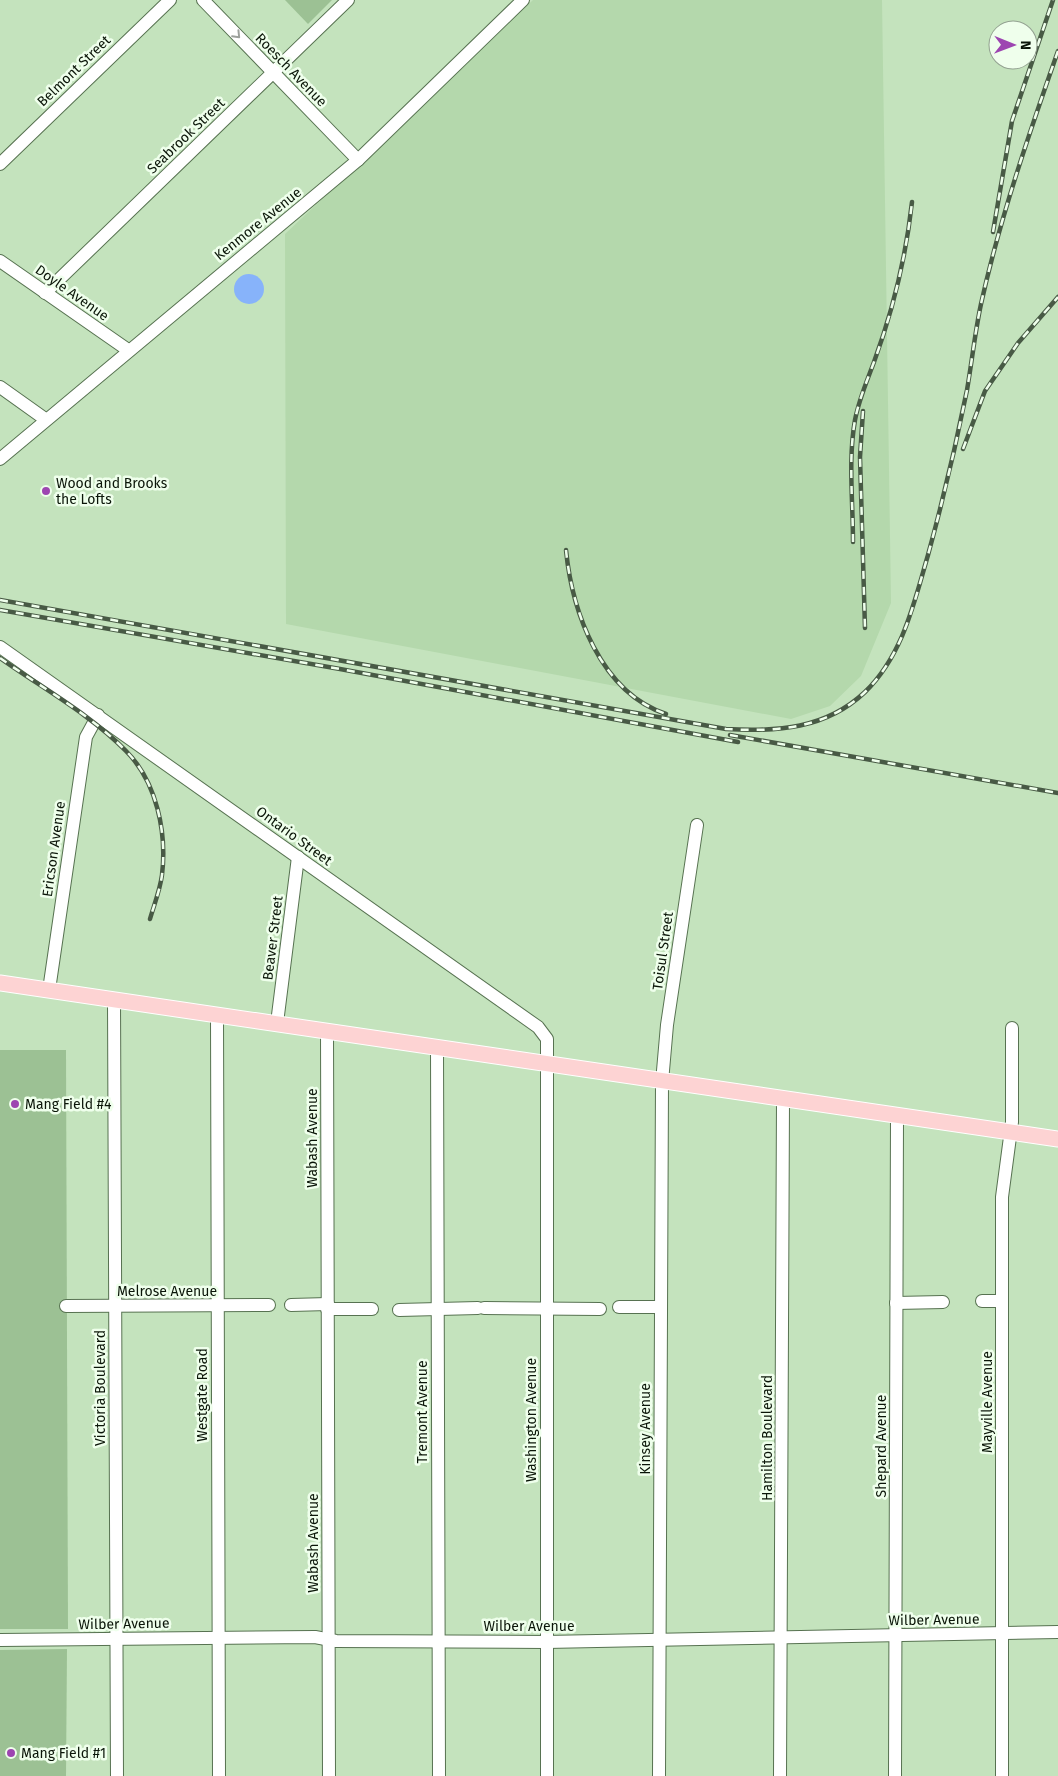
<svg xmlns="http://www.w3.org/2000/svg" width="1058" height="1776" viewBox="0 0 1058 1776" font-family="'Fira Sans',sans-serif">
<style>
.built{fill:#b4d8ac}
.green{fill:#9cc194}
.water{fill:#87b3fa}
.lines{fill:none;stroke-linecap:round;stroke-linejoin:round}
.minor-casing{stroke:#577251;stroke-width:14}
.major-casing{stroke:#fff;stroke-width:17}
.minor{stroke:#fff;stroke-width:12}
.major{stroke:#fdd3d3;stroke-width:15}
.rail-casing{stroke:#485a45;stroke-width:4.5}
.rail{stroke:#efffec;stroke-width:2.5;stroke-dasharray:8;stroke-linecap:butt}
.oneway{stroke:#9da19c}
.poi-dot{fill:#9d45b1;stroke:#efffec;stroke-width:2}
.labels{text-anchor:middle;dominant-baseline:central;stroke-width:5;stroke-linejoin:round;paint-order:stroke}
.street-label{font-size:14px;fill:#0a1508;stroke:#efffec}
.poi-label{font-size:14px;fill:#0a1508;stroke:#efffec;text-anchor:start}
</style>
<rect width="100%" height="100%" fill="#c4e3bd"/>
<polygon class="built" points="533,0 882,0 891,603 861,676 830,706 791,719 286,624 285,234"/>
<g class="green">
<polygon points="285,0 332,0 308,24"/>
<polygon points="0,1050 66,1050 68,1629 0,1629"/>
<polygon points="67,1649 66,1776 0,1776 0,1650"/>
</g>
<circle class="water" cx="249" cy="289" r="15"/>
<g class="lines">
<defs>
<g id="minor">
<polyline points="203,0 358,160"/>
<polyline points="0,164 170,0"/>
<polyline points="0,261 128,350"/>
<polyline points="45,293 348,0"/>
<polyline points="0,387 45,419"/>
<polyline points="0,459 358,160 523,0"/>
<polyline points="0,647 538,1027 547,1039 547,1776"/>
<polyline points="49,990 86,737 98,715"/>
<polyline points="114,999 117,1776"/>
<polyline points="217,1015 219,1776"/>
<polyline points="277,1023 298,857"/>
<polyline points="327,1031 329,1776"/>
<polyline points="437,1047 439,1776"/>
<polyline points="982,1301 1002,1301"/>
<polyline points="896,1303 943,1302"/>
<polyline points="291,1305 328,1304"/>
<polyline points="66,1306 269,1305"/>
<polyline points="619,1307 661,1307"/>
<polyline points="484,1308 600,1309"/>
<polyline points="327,1309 372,1309"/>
<polyline points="399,1310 478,1308"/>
<polyline points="0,1640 315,1637 336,1641 546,1642 1058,1632"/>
<polyline points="659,1776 662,1082 667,1025 697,825"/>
<polyline points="780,1776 783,1100"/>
<polyline points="895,1776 897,1117"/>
<polyline points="1002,1776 1002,1197 1012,1122 1012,1028"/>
</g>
<polyline id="major" points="0,983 1058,1139"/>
</defs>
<use href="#minor" class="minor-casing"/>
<use href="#major" class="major-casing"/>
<use href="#minor" class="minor"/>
<use href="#major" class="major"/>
<defs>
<g id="rail">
<polyline points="993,232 1012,121 1053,0"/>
<polyline points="863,411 860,457 865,628"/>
<polyline points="963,449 985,391 1018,343 1058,297"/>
<path d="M853,542C853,502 848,459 855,420C859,399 867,381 874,362C893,310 906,257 912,202"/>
<path d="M566,550C572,611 600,692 666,714"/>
<path d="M0,600L726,729C777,732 826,729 865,692C903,655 914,603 928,555C943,500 956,445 967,390C972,361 975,332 981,304C1000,218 1029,134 1058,51"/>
<polyline points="0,610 340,669 738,742"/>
<path d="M0,658C42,688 90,714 126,751C157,782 167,833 162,875C160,890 154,905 150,919"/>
<polyline points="730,735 1058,793"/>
</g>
</defs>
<use href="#rail" class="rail-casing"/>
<use href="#rail" class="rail"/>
</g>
<defs><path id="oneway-chevron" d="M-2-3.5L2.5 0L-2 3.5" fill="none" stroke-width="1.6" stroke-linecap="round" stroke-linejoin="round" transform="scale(1.25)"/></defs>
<use class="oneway" href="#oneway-chevron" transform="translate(237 35) rotate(46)"/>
<g class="poi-dot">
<circle cx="46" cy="491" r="5"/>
<circle cx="15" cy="1104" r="5"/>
<circle cx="11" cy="1753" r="5"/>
</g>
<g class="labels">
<g class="street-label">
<text transform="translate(291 70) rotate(46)">Roesch Avenue</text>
<text transform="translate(74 71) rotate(-44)">Belmont Street</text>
<text transform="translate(186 136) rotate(-44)">Seabrook Street</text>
<text transform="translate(258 224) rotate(-39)">Kenmore Avenue</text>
<text transform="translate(72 293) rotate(35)">Doyle Avenue</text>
<text transform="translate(294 836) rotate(36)">Ontario Street</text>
<text transform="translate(54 849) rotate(-82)">Ericson Avenue</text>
<text transform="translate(273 938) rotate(-83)">Beaver Street</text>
<text transform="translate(663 951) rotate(-82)">Toisul Street</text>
<text transform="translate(312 1138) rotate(-90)">Wabash Avenue</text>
<text x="167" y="1291">Melrose Avenue</text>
<text transform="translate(100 1388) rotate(-90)">Victoria Boulevard</text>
<text transform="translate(202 1395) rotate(-90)">Westgate Road</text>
<text transform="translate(987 1402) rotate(-90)">Mayville Avenue</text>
<text transform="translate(422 1412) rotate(-90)">Tremont Avenue</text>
<text transform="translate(531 1420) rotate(-90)">Washington Avenue</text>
<text transform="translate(645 1429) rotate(-90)">Kinsey Avenue</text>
<text transform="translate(767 1438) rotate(-90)">Hamilton Boulevard</text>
<text transform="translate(881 1446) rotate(-90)">Shepard Avenue</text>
<text transform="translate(313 1543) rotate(-90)">Wabash Avenue</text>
<text transform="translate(934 1620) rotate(-1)">Wilber Avenue</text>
<text transform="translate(124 1624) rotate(-1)">Wilber Avenue</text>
<text x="529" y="1626">Wilber Avenue</text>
</g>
<g class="poi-label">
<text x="56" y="483">Wood and Brooks<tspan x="56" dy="16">the Lofts</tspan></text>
<text x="25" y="1104">Mang Field #4</text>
<text x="21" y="1753">Mang Field #1</text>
</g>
</g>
<g transform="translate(1013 45) rotate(91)"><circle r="24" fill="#efffec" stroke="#93a191"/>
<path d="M0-4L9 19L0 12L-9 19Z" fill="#9d45b1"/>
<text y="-8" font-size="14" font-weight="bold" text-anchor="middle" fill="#0a1508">N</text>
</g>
</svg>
